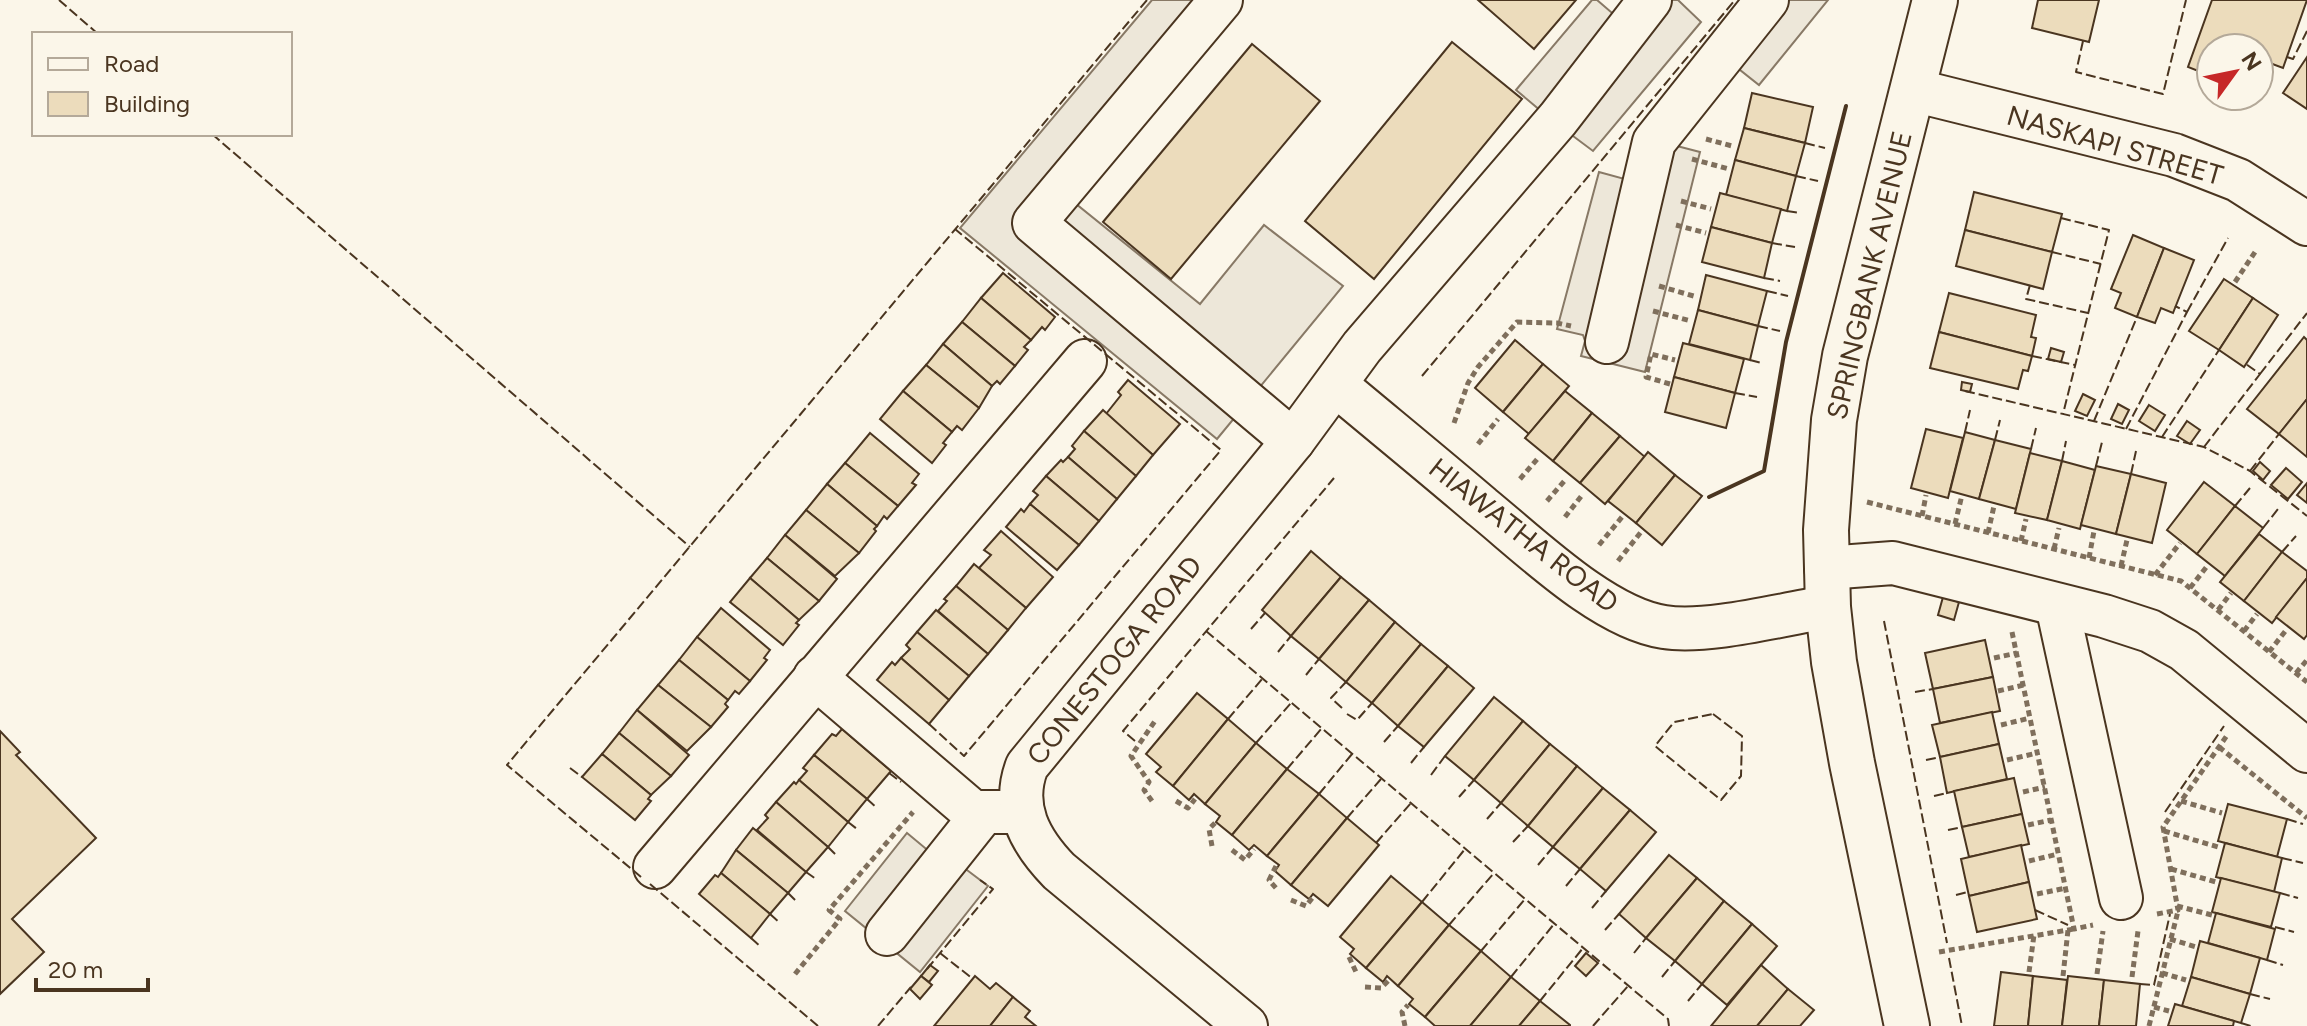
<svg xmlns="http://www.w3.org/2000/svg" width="2307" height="1026" viewBox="0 0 2307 1026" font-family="Figtree,sans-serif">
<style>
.parking{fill:#ede7d9;stroke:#887966;stroke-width:2}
.building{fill:#ecdcbc;stroke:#4a3520;stroke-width:2}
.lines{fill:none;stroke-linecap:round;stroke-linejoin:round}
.minor-casing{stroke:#4a3520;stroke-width:46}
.major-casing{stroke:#4a3520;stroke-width:48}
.path{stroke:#7f6f5c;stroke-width:5;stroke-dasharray:6 4;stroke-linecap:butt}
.minor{stroke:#fbf6e9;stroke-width:42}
.major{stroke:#fbf6e9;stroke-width:44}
.fence{stroke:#4a3520;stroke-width:2;stroke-dasharray:10 4;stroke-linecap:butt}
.wall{stroke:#4a3520;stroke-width:4}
.labels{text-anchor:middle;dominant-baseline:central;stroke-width:6;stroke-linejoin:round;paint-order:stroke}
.street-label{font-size:28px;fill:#4a3520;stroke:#fbf6e9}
</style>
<rect width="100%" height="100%" fill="#fbf6e9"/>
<g class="parking">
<polygon points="1152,0 1236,0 1070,199 1200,304 1264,225 1343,286 1217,439 960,228"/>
<polygon points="1592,0 1597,0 1618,18 1541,111 1516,90"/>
<polygon points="1642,0 1678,0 1701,22 1593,151 1569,133"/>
<polygon points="1763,0 1828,0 1759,85 1720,54"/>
<polygon points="1673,145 1700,152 1645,372 1581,356 1585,341 1583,335 1557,329 1599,172 1628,180"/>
<polygon points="907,833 931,853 963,867 988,886 920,972 845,911"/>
</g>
<g class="building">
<polygon points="1478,0 1576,0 1534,49"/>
<polygon points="2038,0 2099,0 2089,42 2032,28"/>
<polygon points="2212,0 2307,0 2283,68 2259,59 2259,48 2242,44 2240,48 2211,48 2211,76 2188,67"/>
<polygon points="1452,42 1522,99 1374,279 1305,221"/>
<polygon points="1252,44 1320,101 1171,279 1103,222"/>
<polygon points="2307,57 2307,109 2283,93"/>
<polygon points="1752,93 1813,107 1805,143 1744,128"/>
<polygon points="1744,128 1805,143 1796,176 1735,160"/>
<polygon points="1735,160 1796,176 1787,211 1726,195"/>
<polygon points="1974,192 2062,214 2052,252 1965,230"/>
<polygon points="1720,193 1781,209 1772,243 1711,227"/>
<polygon points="1711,227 1772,243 1764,278 1702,262"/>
<polygon points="1965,230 2052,252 2043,289 1956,266"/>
<polygon points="2133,235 2164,248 2137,317 2115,308 2121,293 2111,289"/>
<polygon points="2164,248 2194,260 2173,313 2161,308 2155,323 2137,317"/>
<polygon points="1003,273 1055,317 1045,330 1042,327 1031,340 981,298"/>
<polygon points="1706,275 1767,291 1758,326 1698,310"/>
<polygon points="2224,279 2253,298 2219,350 2189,331"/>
<polygon points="1949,293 2036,315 2031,337 2036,338 2032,356 1939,332"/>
<polygon points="981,298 1031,340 1024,347 1028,350 1015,366 962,322"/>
<polygon points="2253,298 2278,315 2244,367 2219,350"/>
<polygon points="1698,310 1758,326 1750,360 1689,344"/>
<polygon points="962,322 1015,366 1000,384 997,381 992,386 943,344"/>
<polygon points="1939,332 2032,356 2028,371 2023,370 2018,389 1930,368"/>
<polygon points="2304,337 2307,340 2307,399 2279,434 2247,409"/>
<polygon points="1515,340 1543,364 1503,412 1475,388"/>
<polygon points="1683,343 1744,359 1735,393 1674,377"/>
<polygon points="943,344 992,386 979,408 926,365"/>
<polygon points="2051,348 2064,352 2061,362 2048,359"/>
<polygon points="1543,364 1569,386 1529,434 1503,412"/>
<polygon points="926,365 979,408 962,430 957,426 952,432 903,391"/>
<polygon points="1674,377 1735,393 1726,428 1665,412"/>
<polygon points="1128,380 1180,424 1153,455 1106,414 1121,395 1118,392"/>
<polygon points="1962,382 1972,384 1970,392 1961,390"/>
<polygon points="903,391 952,432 943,443 946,445 932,463 880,419"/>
<polygon points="1565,391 1592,413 1553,461 1525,438"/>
<polygon points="2083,394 2095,400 2087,416 2075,411"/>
<polygon points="2307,399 2307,457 2279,434"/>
<polygon points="2118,404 2129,410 2122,424 2111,419"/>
<polygon points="2149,405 2165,415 2155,431 2139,421"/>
<polygon points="1103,410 1153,455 1136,476 1084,431"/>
<polygon points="1592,413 1620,436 1580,483 1553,461"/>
<polygon points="2187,421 2200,430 2190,444 2177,436"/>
<polygon points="1926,429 1963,438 1948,498 1911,488"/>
<polygon points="1084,431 1136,476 1117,499 1068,457 1075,449 1072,446"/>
<polygon points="1965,432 1995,440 1979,499 1950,491"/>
<polygon points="870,433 919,474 912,483 916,485 898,506 845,463"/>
<polygon points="1620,436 1645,457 1605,504 1580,483"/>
<polygon points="1995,440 2031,449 2016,509 1979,499"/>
<polygon points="1648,452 1675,475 1636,523 1608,501"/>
<polygon points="2030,453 2062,461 2047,520 2015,513"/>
<polygon points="1068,457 1117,499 1099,521 1046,476 1061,460 1063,462"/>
<polygon points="2062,461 2095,470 2080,529 2047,520"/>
<polygon points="2260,462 2270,471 2263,480 2253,471"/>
<polygon points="845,463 898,506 887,519 884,516 877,526 827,484"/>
<polygon points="2096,466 2131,474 2116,534 2081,525"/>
<polygon points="2286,468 2302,482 2288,499 2271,485"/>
<polygon points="2131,474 2166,483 2152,543 2116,534"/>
<polygon points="1675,475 1702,496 1662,545 1636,523"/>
<polygon points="1046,476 1099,521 1079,545 1030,504 1038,495 1033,491"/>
<polygon points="2204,482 2235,506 2197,554 2167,530"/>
<polygon points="2307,483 2307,503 2297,495"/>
<polygon points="827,484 877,526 874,529 876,531 859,553 806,510"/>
<polygon points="1030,504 1079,545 1057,570 1006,527 1021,509 1024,512"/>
<polygon points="2235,506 2263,528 2225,576 2197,554"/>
<polygon points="806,510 859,553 835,576 785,535"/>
<polygon points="1001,531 1053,577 1026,608 979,568 991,555 984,550"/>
<polygon points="2259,534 2282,552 2244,601 2220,582"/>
<polygon points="785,535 837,579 819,601 767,558"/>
<polygon points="1311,551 1341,577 1291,636 1262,610"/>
<polygon points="2282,552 2307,571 2307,578 2272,623 2244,601"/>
<polygon points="767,558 819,601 799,620 750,578"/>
<polygon points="974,564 1026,608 1008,630 956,586"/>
<polygon points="1341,577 1369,600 1319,659 1291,636"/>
<polygon points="750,578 799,620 796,623 799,625 783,645 730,602"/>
<polygon points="2307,578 2307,635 2304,639 2276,617"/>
<polygon points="956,586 1008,630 988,654 938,611 947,601 944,599"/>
<polygon points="1943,597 1959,602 1954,620 1938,615"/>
<polygon points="1369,600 1395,622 1346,682 1319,659"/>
<polygon points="721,608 770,650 764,658 767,660 750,681 697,637"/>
<polygon points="936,610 988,654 969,676 917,632"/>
<polygon points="1395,622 1421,644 1372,703 1346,682"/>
<polygon points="917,632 969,676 949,700 901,658 910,649 906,645"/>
<polygon points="697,637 750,681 739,694 735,691 728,700 679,660"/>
<polygon points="1985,640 1993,677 1933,689 1925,653"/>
<polygon points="1421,644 1448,666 1398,726 1372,703"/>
<polygon points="901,658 949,700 929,724 877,680 892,662 895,665"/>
<polygon points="679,660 728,700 725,704 728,707 711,727 658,685"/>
<polygon points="1448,666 1474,688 1424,747 1398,726"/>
<polygon points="1993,677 2000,711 1940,723 1933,689"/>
<polygon points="658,685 711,727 687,751 637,710"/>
<polygon points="1197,693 1228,719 1173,786 1156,772 1161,767 1146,754"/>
<polygon points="1494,697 1523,721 1474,780 1445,756"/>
<polygon points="637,710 689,755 671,776 619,733"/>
<polygon points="1992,712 1999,744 1940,757 1932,725"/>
<polygon points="1228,719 1256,743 1205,804 1194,794 1189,800 1173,786"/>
<polygon points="1523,721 1550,744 1501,803 1474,780"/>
<polygon points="842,729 891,771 867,799 814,755 832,734 836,736"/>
<polygon points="0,731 20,752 16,755 96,838 12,919 44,952 0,994"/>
<polygon points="619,733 671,776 651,795 602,754"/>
<polygon points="1256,743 1287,769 1232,835 1216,822 1220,816 1205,804"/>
<polygon points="1550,744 1577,766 1528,826 1501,803"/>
<polygon points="1999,744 2007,779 1947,793 1940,757"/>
<polygon points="602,754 651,795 648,799 651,801 635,820 582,777"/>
<polygon points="814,755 867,799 848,822 799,780 807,771 803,768"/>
<polygon points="1577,766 1603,788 1553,847 1528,826"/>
<polygon points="1287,769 1319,794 1267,856 1254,845 1249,850 1232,835"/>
<polygon points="2014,778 2022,814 1962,827 1954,791"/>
<polygon points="799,780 848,822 828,847 776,802 794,782 796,784"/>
<polygon points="1603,788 1630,810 1580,869 1553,847"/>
<polygon points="1319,794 1347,818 1291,885 1275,871 1279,865 1267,856"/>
<polygon points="776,802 828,847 806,872 757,830 768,818 765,815"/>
<polygon points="2228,804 2287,819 2277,857 2218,841"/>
<polygon points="1630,810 1656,832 1606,891 1580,869"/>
<polygon points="2022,814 2029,844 1969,857 1962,827"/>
<polygon points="1347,818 1379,845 1328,906 1313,894 1309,899 1291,885"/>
<polygon points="753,828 806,872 788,893 736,850"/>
<polygon points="2225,843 2282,858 2274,892 2216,877"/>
<polygon points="2021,845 2029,882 1969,896 1961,859"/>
<polygon points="736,850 788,893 770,914 721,873"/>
<polygon points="1669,855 1697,878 1646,938 1619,914"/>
<polygon points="721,873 770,914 751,938 699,894 715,875 718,877"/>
<polygon points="1391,876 1422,902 1366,968 1350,954 1354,949 1340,937"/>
<polygon points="1697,878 1724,901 1675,961 1646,938"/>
<polygon points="2221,878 2280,893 2271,927 2212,912"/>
<polygon points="2029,882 2037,919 1977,932 1969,896"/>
<polygon points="1724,901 1752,924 1702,984 1675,961"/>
<polygon points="1422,902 1449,925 1398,986 1387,976 1383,982 1366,968"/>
<polygon points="2216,913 2275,929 2267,960 2208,943"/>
<polygon points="1752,924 1777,946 1727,1005 1702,984"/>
<polygon points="1449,925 1481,951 1425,1017 1409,1004 1413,999 1398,986"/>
<polygon points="2200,941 2260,958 2250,994 2191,977"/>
<polygon points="1481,951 1511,977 1470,1026 1435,1026 1425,1017"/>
<polygon points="1586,953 1598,963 1586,976 1575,966"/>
<polygon points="930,965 938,971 929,982 921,976"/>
<polygon points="1761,965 1788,989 1757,1026 1711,1026"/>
<polygon points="2001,972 2033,976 2028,1026 1994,1026"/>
<polygon points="921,976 932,985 920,999 910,989"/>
<polygon points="975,976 990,989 996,983 1013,997 990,1026 934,1026"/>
<polygon points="2033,976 2067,980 2062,1026 2028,1026"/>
<polygon points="2068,976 2104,980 2099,1026 2062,1026"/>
<polygon points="1511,977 1540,1001 1519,1026 1470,1026"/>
<polygon points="2191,977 2250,994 2241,1023 2182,1006"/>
<polygon points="2104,980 2140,984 2136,1026 2099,1026"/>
<polygon points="1788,989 1814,1010 1800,1026 1757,1026"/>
<polygon points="1013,997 1030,1011 1025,1017 1036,1026 990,1026"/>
<polygon points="1540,1001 1570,1025 1570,1026 1519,1026"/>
<polygon points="2175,1004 2234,1021 2233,1026 2168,1026"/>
</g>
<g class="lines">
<defs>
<g id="minor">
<polyline points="1221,0 1034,223 1293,441"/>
<polyline points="1913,90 2174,155 2238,180 2307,224"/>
<polyline points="1607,342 1654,142 1767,0"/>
<path d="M1336,385C1385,426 1434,466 1482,507C1530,546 1603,618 1664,627C1708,634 1783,614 1828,607"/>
<polyline points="1826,568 1893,563 2104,616 2150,631 2184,650 2307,751"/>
<polyline points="2057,605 2121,898"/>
<polyline points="815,677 973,812 1022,812"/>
<polyline points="655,867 1085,361"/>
<polyline points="887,934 984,812"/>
<path d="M1246,1026L1059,871C1030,841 1011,807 1027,766L1293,441L1362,347L1558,119L1650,0"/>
</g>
<polyline id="major" points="1907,1026 1852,763 1834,662 1828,607 1826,530 1834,420 1845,356 1935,0"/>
</defs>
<use href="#minor" class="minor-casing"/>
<use href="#major" class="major-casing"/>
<g class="path">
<polyline points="1706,139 1732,146"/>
<polyline points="1692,159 1729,169"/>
<polyline points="1681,201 1711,209"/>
<polyline points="1676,225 1706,233"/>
<polyline points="2235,282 2257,249"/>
<polyline points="1659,286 1697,297"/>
<polyline points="1653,311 1691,321"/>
<polyline points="1670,384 1646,377 1651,354 1675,360"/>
<polyline points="1454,423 1468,383 1478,367 1517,322 1557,323 1571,326"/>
<polyline points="1478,444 1498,419"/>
<polyline points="1520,479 1539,457"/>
<polyline points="1547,501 1566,479"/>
<polyline points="1867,502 2181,581 2307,682"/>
<polyline points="1922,516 1926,495"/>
<polyline points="1565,517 1583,494"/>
<polyline points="1955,524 1962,495"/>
<polyline points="1988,533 1994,506"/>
<polyline points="2021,541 2026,519"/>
<polyline points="1599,545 1622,517"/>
<polyline points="2054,549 2059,528"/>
<polyline points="2089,558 2094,531"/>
<polyline points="1618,561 1641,532"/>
<polyline points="2121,566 2127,540"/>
<polyline points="2155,575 2180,543"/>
<polyline points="2190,588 2208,565"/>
<polyline points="2218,610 2231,593"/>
<polyline points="2244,631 2257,614"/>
<polyline points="2012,632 2074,929 2093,925"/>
<polyline points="2269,652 2287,629"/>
<polyline points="1994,658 2017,653"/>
<polyline points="2296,673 2307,660"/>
<polyline points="1998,691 2024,685"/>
<polyline points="2001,725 2030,718"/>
<polyline points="2219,747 2307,818"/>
<polyline points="2007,760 2037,753"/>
<polyline points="2023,792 2045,787"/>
<polyline points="1152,801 1144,790 1149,782 1131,756 1155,721"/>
<polyline points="1176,801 1188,808 1195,799"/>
<polyline points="2181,801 2222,813"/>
<polyline points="2028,825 2051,820"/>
<polyline points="2164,831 2218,847"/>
<polyline points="1212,846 1209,829 1215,823"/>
<polyline points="1232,850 1245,860 1254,849"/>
<polyline points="2029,861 2058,854"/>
<polyline points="1276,866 1269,880 1276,888"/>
<polyline points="2171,869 2216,882"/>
<polyline points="2037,894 2066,888"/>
<polyline points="1291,900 1306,906 1313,897"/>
<polyline points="2177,906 2212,915"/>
<polyline points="2157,914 2178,910 2163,827 2228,734"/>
<polyline points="2170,939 2196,947"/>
<polyline points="1939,952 2074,929"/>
<polyline points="1349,957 1356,972"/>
<polyline points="2029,972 2034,935"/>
<polyline points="2162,973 2186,980"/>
<polyline points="795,974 840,919 829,910 913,812"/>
<polyline points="2097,974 2103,931"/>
<polyline points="2063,976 2068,930"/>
<polyline points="2132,977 2138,931"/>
<polyline points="1365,987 1381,988 1388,981"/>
<polyline points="2154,1007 2169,1011"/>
<polyline points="1405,1026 1402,1012 1408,1005"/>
<polyline points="2149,1026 2178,911"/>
</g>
<use href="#minor" class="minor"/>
<use href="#major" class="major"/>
<g class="fence">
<polyline points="59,0 98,34"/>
<polyline points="2083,41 2076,72 2163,94 2186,0"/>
<polyline points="2287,57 2293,59 2307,31"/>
<polyline points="212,134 690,547"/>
<polyline points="1805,143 1825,148"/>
<polyline points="1796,176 1818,181"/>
<polyline points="1787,211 1800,213"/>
<polyline points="2061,218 2109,230 2063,414"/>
<polyline points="1772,243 1795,247"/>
<polyline points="2052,252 2101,264"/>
<polyline points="1764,278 1780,281"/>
<polyline points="2030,285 2026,299 2088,313"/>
<polyline points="1767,291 1788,296"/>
<polyline points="2187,312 2228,238"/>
<polyline points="1758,326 1780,331"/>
<polyline points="2032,356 2075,365"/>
<polyline points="1750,360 1762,363"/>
<polyline points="2260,374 2307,313"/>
<polyline points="1422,376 1735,0"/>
<polyline points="1965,391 2204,447 2250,471 2307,516"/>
<polyline points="1735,393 1757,397"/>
<polyline points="2094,421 2137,317"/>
<polyline points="2126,429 2187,312 2175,306"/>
<polyline points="1965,432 1970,410"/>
<polyline points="2162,437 2219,350"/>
<polyline points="1995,440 2000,420"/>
<polyline points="2204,447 2260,374 2246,364"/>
<polyline points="2031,449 2036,428"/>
<polyline points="2062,461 2066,441"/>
<polyline points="2096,466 2102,442"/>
<polyline points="2250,471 2279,434"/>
<polyline points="2131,474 2136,451"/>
<polyline points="2235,506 2250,488"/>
<polyline points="2263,528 2278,509"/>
<polyline points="2282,552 2296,536"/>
<polyline points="1884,621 1947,943"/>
<polyline points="1251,629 1265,613"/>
<polyline points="1206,631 1668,1019 1669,1026"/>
<polyline points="1278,652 1291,636"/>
<polyline points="1306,675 1319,659"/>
<polyline points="1915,692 1933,689"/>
<polyline points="1342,708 1331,698 1346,682"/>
<polyline points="1347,714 1357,720 1372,703"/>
<polygon points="1713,714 1742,736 1741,776 1721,800 1655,746 1674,722"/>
<polyline points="1228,719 1263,678"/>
<polyline points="929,724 964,756 1221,450 955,229"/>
<polyline points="1135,741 1123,731 1334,478"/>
<polyline points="1384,742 1398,726"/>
<polyline points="1256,743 1291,703"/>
<polyline points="1926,760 1940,757"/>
<polyline points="1411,763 1424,747"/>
<polyline points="570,768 582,777"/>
<polyline points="1287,769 1322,728"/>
<polyline points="889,773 901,782"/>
<polyline points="1431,775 1445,756"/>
<polyline points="1319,794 1352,754"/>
<polyline points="1934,796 1947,793"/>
<polyline points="1459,797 1474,780"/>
<polyline points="867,799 876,807"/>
<polyline points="2165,812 2224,726"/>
<polyline points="1347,818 1381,779"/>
<polyline points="1487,819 1501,803"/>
<polyline points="2287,819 2303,824"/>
<polyline points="848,822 857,829"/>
<polyline points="1948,830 1962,827"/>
<polyline points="1513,842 1528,826"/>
<polyline points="1376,843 1411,803"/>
<polyline points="828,847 836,855"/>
<polyline points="2282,858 2303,863"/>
<polyline points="1538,865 1553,847"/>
<polyline points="806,872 816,879"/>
<polyline points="641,877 507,765 1147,0"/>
<polyline points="650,884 818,1026"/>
<polyline points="1566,886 1580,869"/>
<polyline points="788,893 797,902"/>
<polyline points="2280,893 2298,898"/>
<polyline points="1956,895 1968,892"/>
<polyline points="1422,902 1465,849"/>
<polyline points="1592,908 1606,891"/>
<polyline points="2035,910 2068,925"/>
<polyline points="770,914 779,922"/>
<polyline points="1449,925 1494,873"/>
<polyline points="2275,927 2294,932"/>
<polyline points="1605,930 1619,914"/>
<polyline points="751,938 760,946"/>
<polyline points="1481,951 1525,899"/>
<polyline points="940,953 973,979"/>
<polyline points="1634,953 1646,938"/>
<polyline points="1949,958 1962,1026"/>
<polyline points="2267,960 2283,965"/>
<polyline points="927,969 993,889 980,880"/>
<polyline points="1511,977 1554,924"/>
<polyline points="1662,977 1675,961"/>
<polyline points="2140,984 2154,985 2170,914"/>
<polyline points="2250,994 2270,999"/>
<polyline points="1540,1001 1583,948"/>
<polyline points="1688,1001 1702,984"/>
<polyline points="2241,1023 2251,1026"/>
<polyline points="878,1026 911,987"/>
<polyline points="1593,1026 1628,986"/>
</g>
<polyline class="wall" points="1709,497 1764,471 1786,342 1846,106"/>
</g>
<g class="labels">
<g class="street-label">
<text transform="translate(2115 145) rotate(16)">NASKAPI STREET</text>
<text transform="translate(1869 275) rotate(-77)">SPRINGBANK AVENUE</text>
<text transform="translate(1524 535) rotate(38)">HIAWATHA ROAD</text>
<text transform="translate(1114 660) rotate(-51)">CONESTOGA ROAD</text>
</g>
</g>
<rect x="32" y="32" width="260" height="104" fill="#fbf6e9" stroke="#b4a999" stroke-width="2"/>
<rect x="48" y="58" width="40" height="12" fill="#fbf6e9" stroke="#b4a999" stroke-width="2"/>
<text x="104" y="72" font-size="24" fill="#4a3520">Road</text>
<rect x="48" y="92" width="40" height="24" fill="#ecdcbc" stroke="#b4a999" stroke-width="2"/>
<text x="104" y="112" font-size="24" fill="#4a3520">Building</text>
<g transform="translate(2235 72) rotate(57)"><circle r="38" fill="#fbf6e9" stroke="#b4a999" stroke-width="2"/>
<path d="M0-6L14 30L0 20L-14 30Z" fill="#c62828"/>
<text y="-12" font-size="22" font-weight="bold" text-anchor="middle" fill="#4a3520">N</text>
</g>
<path d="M36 978v12h112v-12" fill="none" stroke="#4a3520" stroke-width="4"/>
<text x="48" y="978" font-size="24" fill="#4a3520" stroke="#fbf6e9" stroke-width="6" paint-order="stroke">20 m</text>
</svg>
